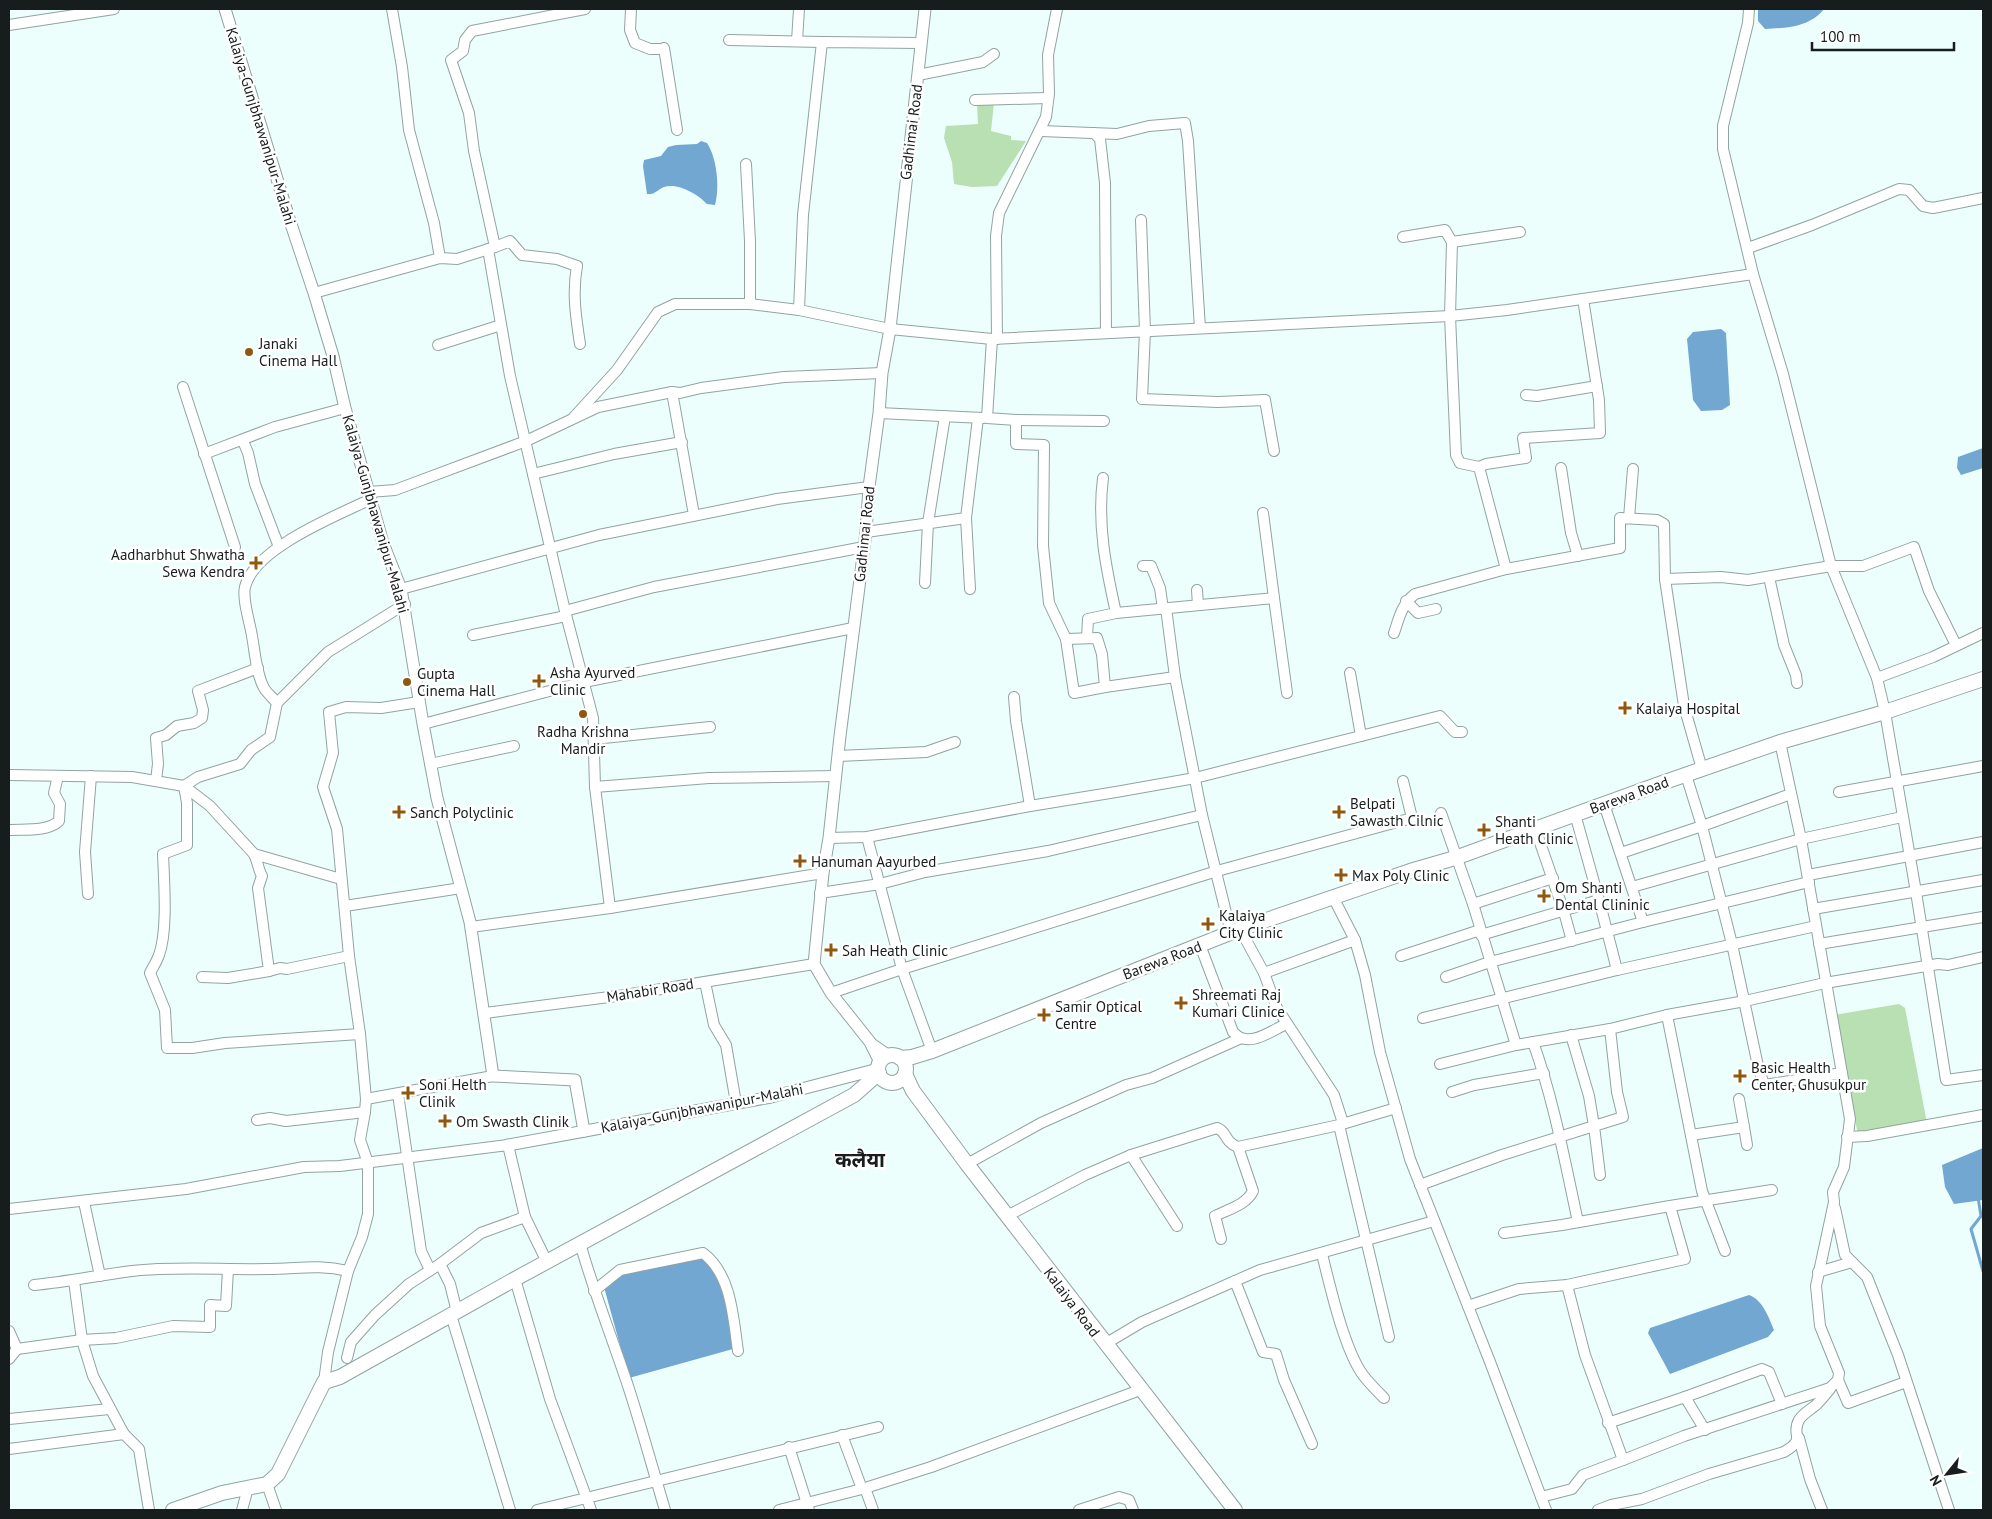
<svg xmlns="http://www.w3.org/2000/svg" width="1992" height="1519" viewBox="0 0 1992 1519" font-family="'PT Sans','Noto Sans Devanagari',sans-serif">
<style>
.green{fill:#b8e0b2}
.water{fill:#71a7d1}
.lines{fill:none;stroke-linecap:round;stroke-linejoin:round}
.stream{stroke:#71a7d1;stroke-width:3}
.minor-casing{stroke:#92a3a2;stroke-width:12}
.tertiary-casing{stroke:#92a3a2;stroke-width:13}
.secondary-casing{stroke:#92a3a2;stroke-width:16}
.minor{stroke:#fff;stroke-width:10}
.tertiary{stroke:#fff;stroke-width:11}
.secondary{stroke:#fff;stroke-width:14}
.poi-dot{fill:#8f580f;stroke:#fff;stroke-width:2}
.labels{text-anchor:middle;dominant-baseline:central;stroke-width:5;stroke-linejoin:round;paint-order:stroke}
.street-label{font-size:15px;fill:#161d1c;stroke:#fff}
.poi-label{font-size:15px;fill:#161d1c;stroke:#fff;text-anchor:start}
.district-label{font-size:20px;font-weight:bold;fill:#161d1c;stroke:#fff}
</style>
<rect width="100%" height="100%" fill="#ecfffd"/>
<g class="green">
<polygon points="994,103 991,131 1011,136 1011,140 1026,141 997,186 972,187 954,184 952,162 944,138 946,126 978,124 977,105"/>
<polygon points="1899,1004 1905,1008 1927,1123 1858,1135 1834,1015"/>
</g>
<g class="water">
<path d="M1758,9H1824C1810,27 1787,28 1765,29L1758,21Z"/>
<path d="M701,141L707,143C717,158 720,188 715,205L707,204C699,195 678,182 664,187C657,190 655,195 647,194L643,166L644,160L661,156L668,147L676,145L697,144Z"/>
<polygon points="1721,329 1726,333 1730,405 1722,410 1701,411 1693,400 1687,339 1693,332"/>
<polygon points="1983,448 1983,468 1961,475 1957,468 1958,457"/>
<polygon points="1983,1148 1983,1200 1954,1204 1945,1187 1942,1165"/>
<polygon points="702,1257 714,1268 726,1303 733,1349 629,1378 604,1287 624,1273"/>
<path d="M1749,1295C1763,1300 1769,1318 1774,1330L1768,1337L1670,1374L1648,1333L1650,1328Z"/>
</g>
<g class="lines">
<polyline class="stream" points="1978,1197 1981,1216 1971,1229 1983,1271"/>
<defs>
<g id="minor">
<polyline points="392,9 402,67 409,130 434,223 440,258"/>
<polyline points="631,9 630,30 635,43 650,49 659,49"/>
<polyline points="1749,9 1748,23 1723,126 1723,149 1753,274"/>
<polyline points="9,25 114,9"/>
<polyline points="729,40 822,42"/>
<polyline points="797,41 799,9"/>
<polyline points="664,48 677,130"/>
<polyline points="918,75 983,62 994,54"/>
<polyline points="975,100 1048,98"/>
<polyline points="1041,131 1117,134 1149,126 1185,123 1188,141 1200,328"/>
<polyline points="1094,133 1100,139 1105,183 1106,333"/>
<polyline points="746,164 750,241 750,304"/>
<polyline points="1141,220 1145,331 1142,399 1218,402 1265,400 1274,451"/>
<polyline points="1452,242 1520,232"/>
<path d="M495,247L510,241L522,255L557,259L577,266C572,293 576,318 580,344"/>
<polyline points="1748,248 1812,225 1899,189 1909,190 1923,206 1933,208 1983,198"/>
<polyline points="488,249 510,376 565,611 593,718 595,787 610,908"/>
<polyline points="314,293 440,258 457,259 495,247 474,151 469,113 451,60 463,51 465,40 472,31 585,9"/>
<polyline points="799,310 803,215 822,42 921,43"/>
<polyline points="992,339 987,418 1016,420 1016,444 1044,445 1043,546 1049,603 1066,639 1097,638 1102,654 1105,687"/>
<polyline points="997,339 996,236 999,213 1046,117 1049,94 1048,55 1057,9"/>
<polyline points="438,345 501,325"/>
<polyline points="183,387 235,547"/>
<polyline points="672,392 694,515"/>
<polyline points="1526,395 1537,396 1597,386"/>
<polyline points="879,413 983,418"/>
<polyline points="574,417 617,370 658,312 675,304 750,304 799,310 890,329 992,339 1450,316 1507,310 1753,274 1783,374 1831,566 1877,678 1885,712 1916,892 1946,1080 1983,1075"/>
<polyline points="1016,420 1104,421"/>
<polyline points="243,441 248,453 255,484 279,547"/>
<polyline points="204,454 275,427 345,408"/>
<polyline points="1479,467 1486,464 1526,458 1523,438 1600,433 1599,400 1583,299"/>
<polyline points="1561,468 1571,533 1578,556"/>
<polyline points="533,474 614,454 682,442"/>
<polyline points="369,492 395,490 526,441 598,407 672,392 680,393 701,388 784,377 882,373"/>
<polyline points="966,518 970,589"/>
<polyline points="1629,518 1633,469"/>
<polyline points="866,532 966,518 978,418"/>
<polyline points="1143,566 1151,566 1160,588 1163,609"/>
<polyline points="1506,569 1620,548 1620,518 1657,520 1664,524 1665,579 1684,706 1702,769"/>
<polyline points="1769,577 1784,645 1796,675 1797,683"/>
<polyline points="1665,579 1721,577 1748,580 1831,566 1863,566 1914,547 1929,591 1956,645"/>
<polyline points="925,583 928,523 945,416"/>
<polyline points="401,589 599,535 777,499 869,487"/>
<polyline points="1197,590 1198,605"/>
<polyline points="1274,598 1287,693"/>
<polyline points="1406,601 1418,613 1436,609"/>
<polyline points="1166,608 1175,677"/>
<polyline points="565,611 654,587 864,547"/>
<polyline points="1116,613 1274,598 1263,513"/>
<path d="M1394,633C1399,618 1402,604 1415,594L1506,569L1479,467L1460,463L1456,455L1450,316L1452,242L1445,230L1403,237"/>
<polyline points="473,635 566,616"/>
<path d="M1087,638L1088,619L1116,613C1106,568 1097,525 1103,478"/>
<polyline points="1066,639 1074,693 1105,687 1175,677 1202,815 1231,933"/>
<polyline points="1350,673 1361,736"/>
<polyline points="1877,678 1933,657 1983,633"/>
<polyline points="1014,697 1016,721 1030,806"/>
<path d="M277,703C273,698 267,693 264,688C256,673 255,652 252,636C250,623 242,599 245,587C254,548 338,515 371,499"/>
<polyline points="423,724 584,682 853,628"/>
<polyline points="594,739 710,727"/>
<polyline points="838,756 926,752 955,742"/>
<polyline points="430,764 514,746"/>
<polyline points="9,775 132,777 184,786 210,806 254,854 341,879"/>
<polyline points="1686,775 1702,826 1732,944 1758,1066 1764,1085 1842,1073"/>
<polyline points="156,780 158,764 156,738 166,735 177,726 194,723 202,718 203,710 198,691 258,668"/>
<path d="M184,786L187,803V845L163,854C164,882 168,930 159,955C157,961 153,967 150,973L165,1010L167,1048H192L225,1043L360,1034"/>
<polyline points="184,786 198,777 240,764 251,750 270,737 277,703 328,652 405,604"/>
<polyline points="595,787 709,778 836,776"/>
<polyline points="1839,792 1983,766"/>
<polyline points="1604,804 1643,922"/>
<polyline points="1441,813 1473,904 1516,1045"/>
<polyline points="1575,814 1599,900"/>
<polyline points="1535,828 1564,912 1572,941"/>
<path d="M9,830C25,829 47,832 59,821L60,804L54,793L58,776"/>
<polyline points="867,837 902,969 932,1051"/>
<polyline points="829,838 867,837 1030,806 1116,792 1195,778 1440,716 1455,732 1462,732"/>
<polyline points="1621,853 1702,826 1791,794"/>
<path d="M254,854C258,862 258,869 262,876L258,888L269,971L280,968L287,969L349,956"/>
<polyline points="1808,875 1983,842"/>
<polyline points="1632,887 1801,839 1902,817"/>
<polyline points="820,893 880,884 925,872 1048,851 1202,815"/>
<polyline points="88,894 85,852 91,776"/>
<polyline points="1333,897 1355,940 1365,975 1380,1052 1410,1159 1490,1362 1546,1510"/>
<polyline points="1473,904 1553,878"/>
<polyline points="345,906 461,888"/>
<polyline points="1813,909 1983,880"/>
<polyline points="471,927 610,908 823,873"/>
<polyline points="1240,929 1264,973 1277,1008 1334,1095 1343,1123"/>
<polyline points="1481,935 1599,900 1617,970"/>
<polyline points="1819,944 1983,917"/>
<path d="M1200,945L1233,1032C1248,1049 1269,1032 1286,1024"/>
<polyline points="1401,956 1480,930"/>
<polyline points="1264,973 1355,940"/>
<polyline points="202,977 228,978 269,971"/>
<polyline points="1446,977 1490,962 1643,922 1809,882"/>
<polyline points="705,982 714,1025 726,1045 736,1103"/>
<polyline points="831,993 902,969 1217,871 1412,818 1403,781"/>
<polyline points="485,1013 625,995 814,964"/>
<polyline points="1667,1015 1702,1191 1725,1251"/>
<polyline points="1423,1018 1617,970 1816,926"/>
<path d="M1533,1042C1554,1101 1565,1162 1578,1222"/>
<polyline points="1440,1064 1516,1045 1610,1029 1667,1015 1745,1001 1825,983 1938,964 1948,965 1983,957"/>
<polyline points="1452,1092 1474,1085 1544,1073"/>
<polyline points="398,1094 421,1251 430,1270"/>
<polyline points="366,1099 493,1076"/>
<polyline points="257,1120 270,1118 286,1121 365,1112"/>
<polyline points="1339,1125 1389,1337"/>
<polyline points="1744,1127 1747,1145"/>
<polyline points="1691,1135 1744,1127 1739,1099"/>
<polyline points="1847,1137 1867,1136 1983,1115"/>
<polyline points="1131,1155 1177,1226"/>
<polyline points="967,1164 1041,1123 1126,1085 1152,1078 1239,1039"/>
<polyline points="1600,1175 1594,1126 1623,1117 1617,1092 1610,1029"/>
<polyline points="1420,1185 1502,1155 1594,1126 1589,1096 1571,1035"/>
<polyline points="84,1202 100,1276"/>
<polyline points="1835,1208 1845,1255 1867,1277 1898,1355 1949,1510"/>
<polyline points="9,1209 186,1189 304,1167 340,1166 508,1145 525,1217"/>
<path d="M1007,1216L1085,1175L1131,1155L1217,1128C1228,1132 1223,1141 1238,1147L1339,1125L1396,1108"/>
<polyline points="1504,1233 1562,1225 1670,1206 1772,1190"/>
<path d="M1221,1239L1215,1216C1229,1209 1246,1205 1253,1191L1238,1147"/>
<path d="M580,1243C594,1293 613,1340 629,1389C642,1429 653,1470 665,1510"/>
<path d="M1322,1254C1330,1286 1344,1349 1363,1375C1369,1383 1377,1391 1384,1398"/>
<polyline points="440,1264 450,1284 457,1312"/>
<polyline points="1818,1272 1852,1262"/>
<polyline points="515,1279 550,1399 591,1510"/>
<polyline points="74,1281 82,1340 93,1376 124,1434 139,1449 149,1510"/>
<polyline points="1235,1281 1263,1352 1276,1354 1284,1380 1312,1444"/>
<path d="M34,1285C67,1282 99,1275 132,1271C177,1266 223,1270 268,1269C298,1269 318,1264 348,1271"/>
<polyline points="1567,1285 1585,1355 1623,1460 1684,1436 1830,1388 1838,1380 1839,1373 1820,1326 1816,1286 1834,1202 1833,1192 1844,1167 1850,1119 1801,839 1780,742"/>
<path d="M594,1291L620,1270L703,1253C732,1275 733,1318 738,1351"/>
<polyline points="1468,1306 1519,1289 1567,1285 1685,1259 1670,1206"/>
<polyline points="451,1315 510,1510"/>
<polyline points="9,1331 17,1349 82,1340 116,1338 173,1326 210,1327 210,1305 226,1306 228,1269"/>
<polyline points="1105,1344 1142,1322 1260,1270 1434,1221"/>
<polyline points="347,1358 351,1342 375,1315 409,1284 440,1264 481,1233 525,1217 547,1262"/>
<polyline points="9,1359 17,1349"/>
<polyline points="1838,1380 1848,1403 1906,1382"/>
<polyline points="324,1382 328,1352 348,1271 362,1237 368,1214 368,1163 360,1140 365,1112 366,1099 360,1034 349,956 337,829 323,787 333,753 329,712 346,707 381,708 419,702"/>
<polyline points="1685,1397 1762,1369 1769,1372 1782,1404"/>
<polyline points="9,1419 109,1409"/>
<polyline points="1608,1423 1685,1397 1705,1430"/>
<polyline points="842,1435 862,1489"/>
<polyline points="1799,1438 1810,1479 1822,1510"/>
<polyline points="789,1447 809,1510"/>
<polyline points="9,1449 124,1434"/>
<polyline points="267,1484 276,1510"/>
<polyline points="865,1488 873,1510"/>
<polyline points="1541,1497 1572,1489 1583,1475 1623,1460"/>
<polyline points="242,1510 248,1488"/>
<polyline points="537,1510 878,1427"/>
<polyline points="779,1510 862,1489 931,1467 1140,1390"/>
<polyline points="1079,1510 1119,1497 1129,1500 1133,1510"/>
<path d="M1598,1510L1611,1505L1642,1499L1709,1474L1784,1452C1808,1438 1790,1436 1799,1420C1803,1413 1812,1409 1817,1404C1822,1399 1826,1394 1830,1389"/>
</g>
<g id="tertiary">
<polyline points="225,9 289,218 314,293 333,356 345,408 383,543 401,589 423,724 437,798 470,922 493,1076 575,1080 584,1131"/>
<polyline points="873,1045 889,1056"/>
<polyline points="880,1062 870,1042 831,993 814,964 823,873 829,838 840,736 866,532 869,487 879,413 882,373 890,329 925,9"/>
<polyline points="508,1145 771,1097 878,1069"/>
</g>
<g id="secondary">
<circle cx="892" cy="1069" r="14"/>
<polyline points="900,1058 912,1057 932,1051 1240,929 1410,871 1455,858 1659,784 1780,742 1885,712 1983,679"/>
<polyline points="905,1074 913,1091 967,1164 1235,1510"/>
<polyline points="173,1510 222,1493 267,1484 278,1474 324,1382 340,1377 515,1279 854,1095 879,1073"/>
</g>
</defs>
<use href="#minor" class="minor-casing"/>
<use href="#tertiary" class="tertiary-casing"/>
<use href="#secondary" class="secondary-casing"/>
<use href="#minor" class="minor"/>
<use href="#tertiary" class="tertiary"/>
<use href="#secondary" class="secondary"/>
</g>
<g class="poi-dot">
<circle cx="249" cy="352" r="5"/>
<path d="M253.5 555.5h5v5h5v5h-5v5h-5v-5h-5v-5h5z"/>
<path d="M536.5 673.5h5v5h5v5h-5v5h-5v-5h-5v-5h5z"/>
<circle cx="407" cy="682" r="5"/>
<path d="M1622.5 700.5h5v5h5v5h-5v5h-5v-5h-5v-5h5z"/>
<circle cx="583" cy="714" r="5"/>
<path d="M396.5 804.5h5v5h5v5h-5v5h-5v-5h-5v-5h5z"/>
<path d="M1336.5 804.5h5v5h5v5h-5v5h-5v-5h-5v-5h5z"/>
<path d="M1481.5 822.5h5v5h5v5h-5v5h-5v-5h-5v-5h5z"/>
<path d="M797.5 853.5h5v5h5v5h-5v5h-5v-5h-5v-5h5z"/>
<path d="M1338.5 867.5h5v5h5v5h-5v5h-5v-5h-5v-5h5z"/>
<path d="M1541.5 888.5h5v5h5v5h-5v5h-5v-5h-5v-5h5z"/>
<path d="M1205.5 916.5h5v5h5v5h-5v5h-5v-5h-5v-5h5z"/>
<path d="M828.5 942.5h5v5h5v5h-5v5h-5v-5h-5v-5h5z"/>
<path d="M1178.5 995.5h5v5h5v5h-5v5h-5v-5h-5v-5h5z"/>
<path d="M1041.5 1007.5h5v5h5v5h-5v5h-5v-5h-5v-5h5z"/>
<path d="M1737.5 1068.5h5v5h5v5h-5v5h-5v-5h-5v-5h5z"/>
<path d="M405.5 1085.5h5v5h5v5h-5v5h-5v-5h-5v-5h5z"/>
<path d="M442.5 1113.5h5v5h5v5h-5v5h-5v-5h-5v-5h5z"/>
</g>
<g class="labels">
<g class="street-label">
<text transform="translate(261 126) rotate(73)">Kalaiya-Gunjbhawanipur-Malahi</text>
<text transform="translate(911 132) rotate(-83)">Gadhimai Road</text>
<text transform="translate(376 514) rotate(74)">Kalaiya-Gunjbhawanipur-Malahi</text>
<text transform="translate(864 534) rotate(-84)">Gadhimai Road</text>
<text transform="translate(1629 795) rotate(-20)">Barewa Road</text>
<text transform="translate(1162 960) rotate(-21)">Barewa Road</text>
<text transform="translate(650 990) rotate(-9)">Mahabir Road</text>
<text transform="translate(702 1108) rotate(-11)">Kalaiya-Gunjbhawanipur-Malahi</text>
<text transform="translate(1072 1302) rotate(53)">Kalaiya Road</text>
</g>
<g class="poi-label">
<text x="259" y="343">Janaki<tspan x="259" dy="17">Cinema Hall</tspan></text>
<text x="245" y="554" text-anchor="end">Aadharbhut Shwatha<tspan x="245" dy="17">Sewa Kendra</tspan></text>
<text x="550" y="672">Asha Ayurved<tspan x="550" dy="17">Clinic</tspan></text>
<text x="417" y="673">Gupta<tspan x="417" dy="17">Cinema Hall</tspan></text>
<text x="1636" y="708">Kalaiya Hospital</text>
<text x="583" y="731" text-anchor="middle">Radha Krishna<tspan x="583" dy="17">Mandir</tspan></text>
<text x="1350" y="803">Belpati<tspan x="1350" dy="17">Sawasth Cilnic</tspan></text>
<text x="410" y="812">Sanch Polyclinic</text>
<text x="1495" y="821">Shanti<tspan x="1495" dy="17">Heath Clinic</tspan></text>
<text x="811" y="861">Hanuman Aayurbed</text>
<text x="1352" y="875">Max Poly Clinic</text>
<text x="1555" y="887">Om Shanti<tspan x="1555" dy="17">Dental Clininic</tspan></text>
<text x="1219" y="915">Kalaiya<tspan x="1219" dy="17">City Clinic</tspan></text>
<text x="842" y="950">Sah Heath Clinic</text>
<text x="1192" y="994">Shreemati Raj<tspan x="1192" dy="17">Kumari Clinice</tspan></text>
<text x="1055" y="1006">Samir Optical<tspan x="1055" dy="17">Centre</tspan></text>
<text x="1751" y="1067">Basic Health<tspan x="1751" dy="17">Center, Ghusukpur</tspan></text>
<text x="419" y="1084">Soni Helth<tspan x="419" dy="17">Clinik</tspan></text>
<text x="456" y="1121">Om Swasth Clinik</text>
</g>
<g class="district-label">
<text x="860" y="1160">कलैया</text>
</g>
</g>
<rect width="1992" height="1519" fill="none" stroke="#161d1c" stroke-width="20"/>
<g transform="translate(1947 1474) rotate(240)" stroke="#ffffff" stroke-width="4" paint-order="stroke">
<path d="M0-4L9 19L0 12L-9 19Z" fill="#161d1c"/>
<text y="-8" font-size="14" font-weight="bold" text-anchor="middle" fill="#161d1c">N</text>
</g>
<path d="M1812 42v8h142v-8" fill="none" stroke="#161d1c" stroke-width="2.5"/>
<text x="1820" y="42" font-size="15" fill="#161d1c" stroke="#ffffff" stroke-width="4" paint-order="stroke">100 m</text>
</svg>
